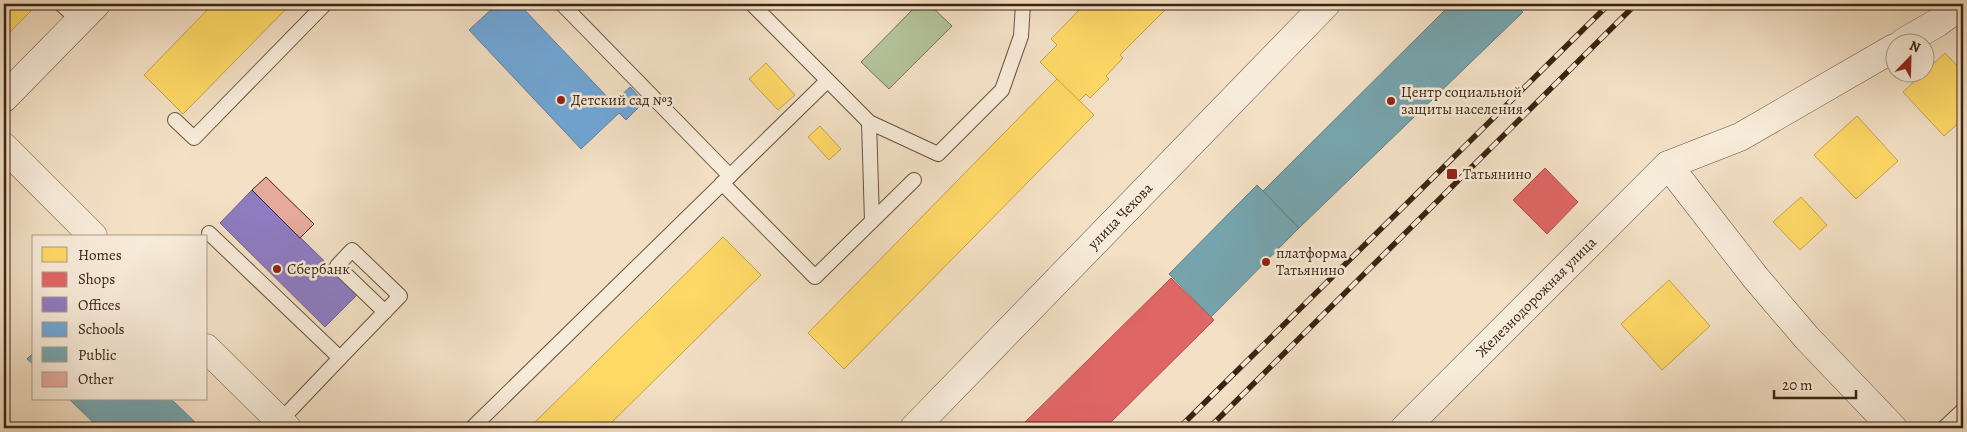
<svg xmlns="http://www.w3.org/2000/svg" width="1967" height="432" viewBox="0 0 1967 432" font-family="Alegreya,serif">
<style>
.green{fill:#b4c39a;stroke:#787356}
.homes{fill:#ffd966;stroke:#c4a24d}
.shops{fill:#e06666;stroke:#ae524d}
.offices{fill:#8e7cc3;stroke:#75618e}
.schools{fill:#6fa8dc;stroke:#5f809f}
.public{fill:#76a5af;stroke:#647e80}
.building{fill:#e6aa9c;stroke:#3b2312}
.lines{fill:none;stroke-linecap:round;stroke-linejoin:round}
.service-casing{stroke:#69523f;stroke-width:16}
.minor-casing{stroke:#69523f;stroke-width:29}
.tertiary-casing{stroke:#69523f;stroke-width:29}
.service{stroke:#f7ebd9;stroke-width:14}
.minor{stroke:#f7ebd9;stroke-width:28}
.tertiary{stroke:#f7ebd9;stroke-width:28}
.rail-casing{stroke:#3b2312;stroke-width:5.5}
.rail{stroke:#f7ebd9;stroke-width:4;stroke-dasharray:11;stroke-linecap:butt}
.poi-dot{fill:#8f2418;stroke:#f7ebd9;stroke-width:2}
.labels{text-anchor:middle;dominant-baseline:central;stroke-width:5;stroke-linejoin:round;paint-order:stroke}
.poi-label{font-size:15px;fill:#3b2312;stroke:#f7ebd9;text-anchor:start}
.street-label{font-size:15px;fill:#3b2312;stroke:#f7ebd9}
</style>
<rect width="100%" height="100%" fill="#f3e0c5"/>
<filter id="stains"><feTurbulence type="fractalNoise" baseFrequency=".004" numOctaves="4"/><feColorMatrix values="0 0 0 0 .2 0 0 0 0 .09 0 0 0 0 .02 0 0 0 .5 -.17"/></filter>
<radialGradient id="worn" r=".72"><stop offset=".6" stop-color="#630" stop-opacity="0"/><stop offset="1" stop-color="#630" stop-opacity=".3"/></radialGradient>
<polygon class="green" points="918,4 929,4 952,26 889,89 861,62"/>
<g class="homes">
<polygon points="4,4 24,4 31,11 4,38"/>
<polygon points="213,4 291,4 183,114 144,75"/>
<polygon points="785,4 797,4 791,10"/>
<polygon points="1085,4 1171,4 1120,55 1123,58 1106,76 1109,79 1090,98 1086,94 1079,101 1040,62 1057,45 1051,39"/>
<polygon points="1945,53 1963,72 1963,119 1944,136 1903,92"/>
<polygon points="766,63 795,95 778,110 749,79"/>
<polygon points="1057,79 1094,115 844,369 808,333"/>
<polygon points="1857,116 1898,161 1856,199 1814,155"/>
<polygon points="820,126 841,149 829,160 808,137"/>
<polygon points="1801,197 1827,225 1800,250 1773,222"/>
<polygon points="723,237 761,275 606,428 529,428"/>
<polygon points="1669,280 1710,326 1662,370 1621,324"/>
</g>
<g class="shops">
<polygon points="1545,168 1578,202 1547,234 1513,200"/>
<polygon points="1171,278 1214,320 1105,428 1019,428"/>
</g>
<polygon class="offices" points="252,190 358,294 325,327 220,223"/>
<polygon class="schools" points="497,4 519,4 613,103 630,87 644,102 626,120 619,113 581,149 469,30"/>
<g class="public">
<polygon points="1451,4 1515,4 1523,12 1299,228 1263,191"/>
<polygon points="1257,185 1299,228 1211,317 1169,274"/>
<polygon points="34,352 34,365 27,359"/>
<polygon points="68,398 170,398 201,428 115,428 109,423 104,428 99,428"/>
</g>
<polygon class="building" points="266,177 314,224 300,238 252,190"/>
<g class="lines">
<defs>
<g id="service">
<polyline points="61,4 79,21"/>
<polyline points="562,4 730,176"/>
<polyline points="752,4 869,122 938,154 1002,90 1021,36 1023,4"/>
<polyline points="175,120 194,138 325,4"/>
<polyline points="869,122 872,221"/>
<polyline points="722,183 815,277 914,180"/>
<polyline points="209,233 340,358 280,421"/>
<polyline points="340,358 400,296 352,250 337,266 385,312"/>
<polyline points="472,428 827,81"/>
<polyline points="1944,428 1963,410"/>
</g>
<g id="minor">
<polyline points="1904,42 1937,23 1963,4"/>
<polyline points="4,98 96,4"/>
<polyline points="4,147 93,236"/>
<polyline points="1668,165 1755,277 1807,338 1893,428"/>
<polyline points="206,348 287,428"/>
<polyline points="1405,428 1668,165 1740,137 1894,48"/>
</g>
<polyline id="tertiary" points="914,428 1326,4"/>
</defs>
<use href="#service" class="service-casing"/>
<use href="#minor" class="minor-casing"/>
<use href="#tertiary" class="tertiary-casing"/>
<use href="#service" class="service"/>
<use href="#minor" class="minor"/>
<use href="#tertiary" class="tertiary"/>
<defs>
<g id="rail">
<polyline points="1179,428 1609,4"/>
<polyline points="1209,428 1636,4"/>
</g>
</defs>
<use href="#rail" class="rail-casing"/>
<use href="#rail" class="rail"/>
</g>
<g class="poi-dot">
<circle cx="561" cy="100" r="5"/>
<circle cx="1391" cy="101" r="5"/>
<rect x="1446" y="168" width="12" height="12" rx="2.5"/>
<circle cx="1266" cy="262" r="5"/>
<circle cx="277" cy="269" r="5"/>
</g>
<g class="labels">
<g class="poi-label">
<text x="1401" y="92">Центр социальной<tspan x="1401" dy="17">защиты населения</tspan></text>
<text x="571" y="100">Детский сад №3</text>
<text x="1463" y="174">Татьянино</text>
<text x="1276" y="253">платформа<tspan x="1276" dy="17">Татьянино</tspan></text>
<text x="287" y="269">Сбербанк</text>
</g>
<g class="street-label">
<text transform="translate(1120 216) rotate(-46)">улица Чехова</text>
<text transform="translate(1536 297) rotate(-45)">Железнодорожная улица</text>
</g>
</g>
<rect width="1967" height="432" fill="none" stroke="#f3e0c5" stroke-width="20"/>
<rect x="5" y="5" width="1957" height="422" fill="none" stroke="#3b2312" stroke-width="2.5"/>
<rect x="10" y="10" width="1947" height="412" fill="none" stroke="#3b2312"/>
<rect x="32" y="235" width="175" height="165" fill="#f7ebd9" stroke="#ac9b89"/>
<rect x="42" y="247" width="25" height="15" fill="#ffd966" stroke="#ac9b89"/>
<text x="78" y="260" font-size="15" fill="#3b2312">Homes</text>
<rect x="42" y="272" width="25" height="15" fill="#e06666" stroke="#ac9b89"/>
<text x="78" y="284" font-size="15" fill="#3b2312">Shops</text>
<rect x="42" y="297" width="25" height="15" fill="#8e7cc3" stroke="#ac9b89"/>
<text x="78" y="310" font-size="15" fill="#3b2312">Offices</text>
<rect x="42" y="322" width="25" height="15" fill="#6fa8dc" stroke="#ac9b89"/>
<text x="78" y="334" font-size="15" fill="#3b2312">Schools</text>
<rect x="42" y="347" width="25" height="15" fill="#76a5af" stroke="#ac9b89"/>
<text x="78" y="360" font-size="15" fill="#3b2312">Public</text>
<rect x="42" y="372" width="25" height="15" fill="#e6aa9c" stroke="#ac9b89"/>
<text x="78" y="384" font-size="15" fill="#3b2312">Other</text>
<g transform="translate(1910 58) rotate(23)"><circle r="24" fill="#f7ebd9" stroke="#ac9b89"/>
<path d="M0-4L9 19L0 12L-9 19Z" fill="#8f2418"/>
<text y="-8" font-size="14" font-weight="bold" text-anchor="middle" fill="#3b2312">N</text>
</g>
<path d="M1774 390v8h82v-8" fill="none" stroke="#3b2312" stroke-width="2.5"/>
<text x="1782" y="390" font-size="15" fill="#3b2312" stroke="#f7ebd9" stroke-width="4" paint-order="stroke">20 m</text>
<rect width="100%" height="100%" filter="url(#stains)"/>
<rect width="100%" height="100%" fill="url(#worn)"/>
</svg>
